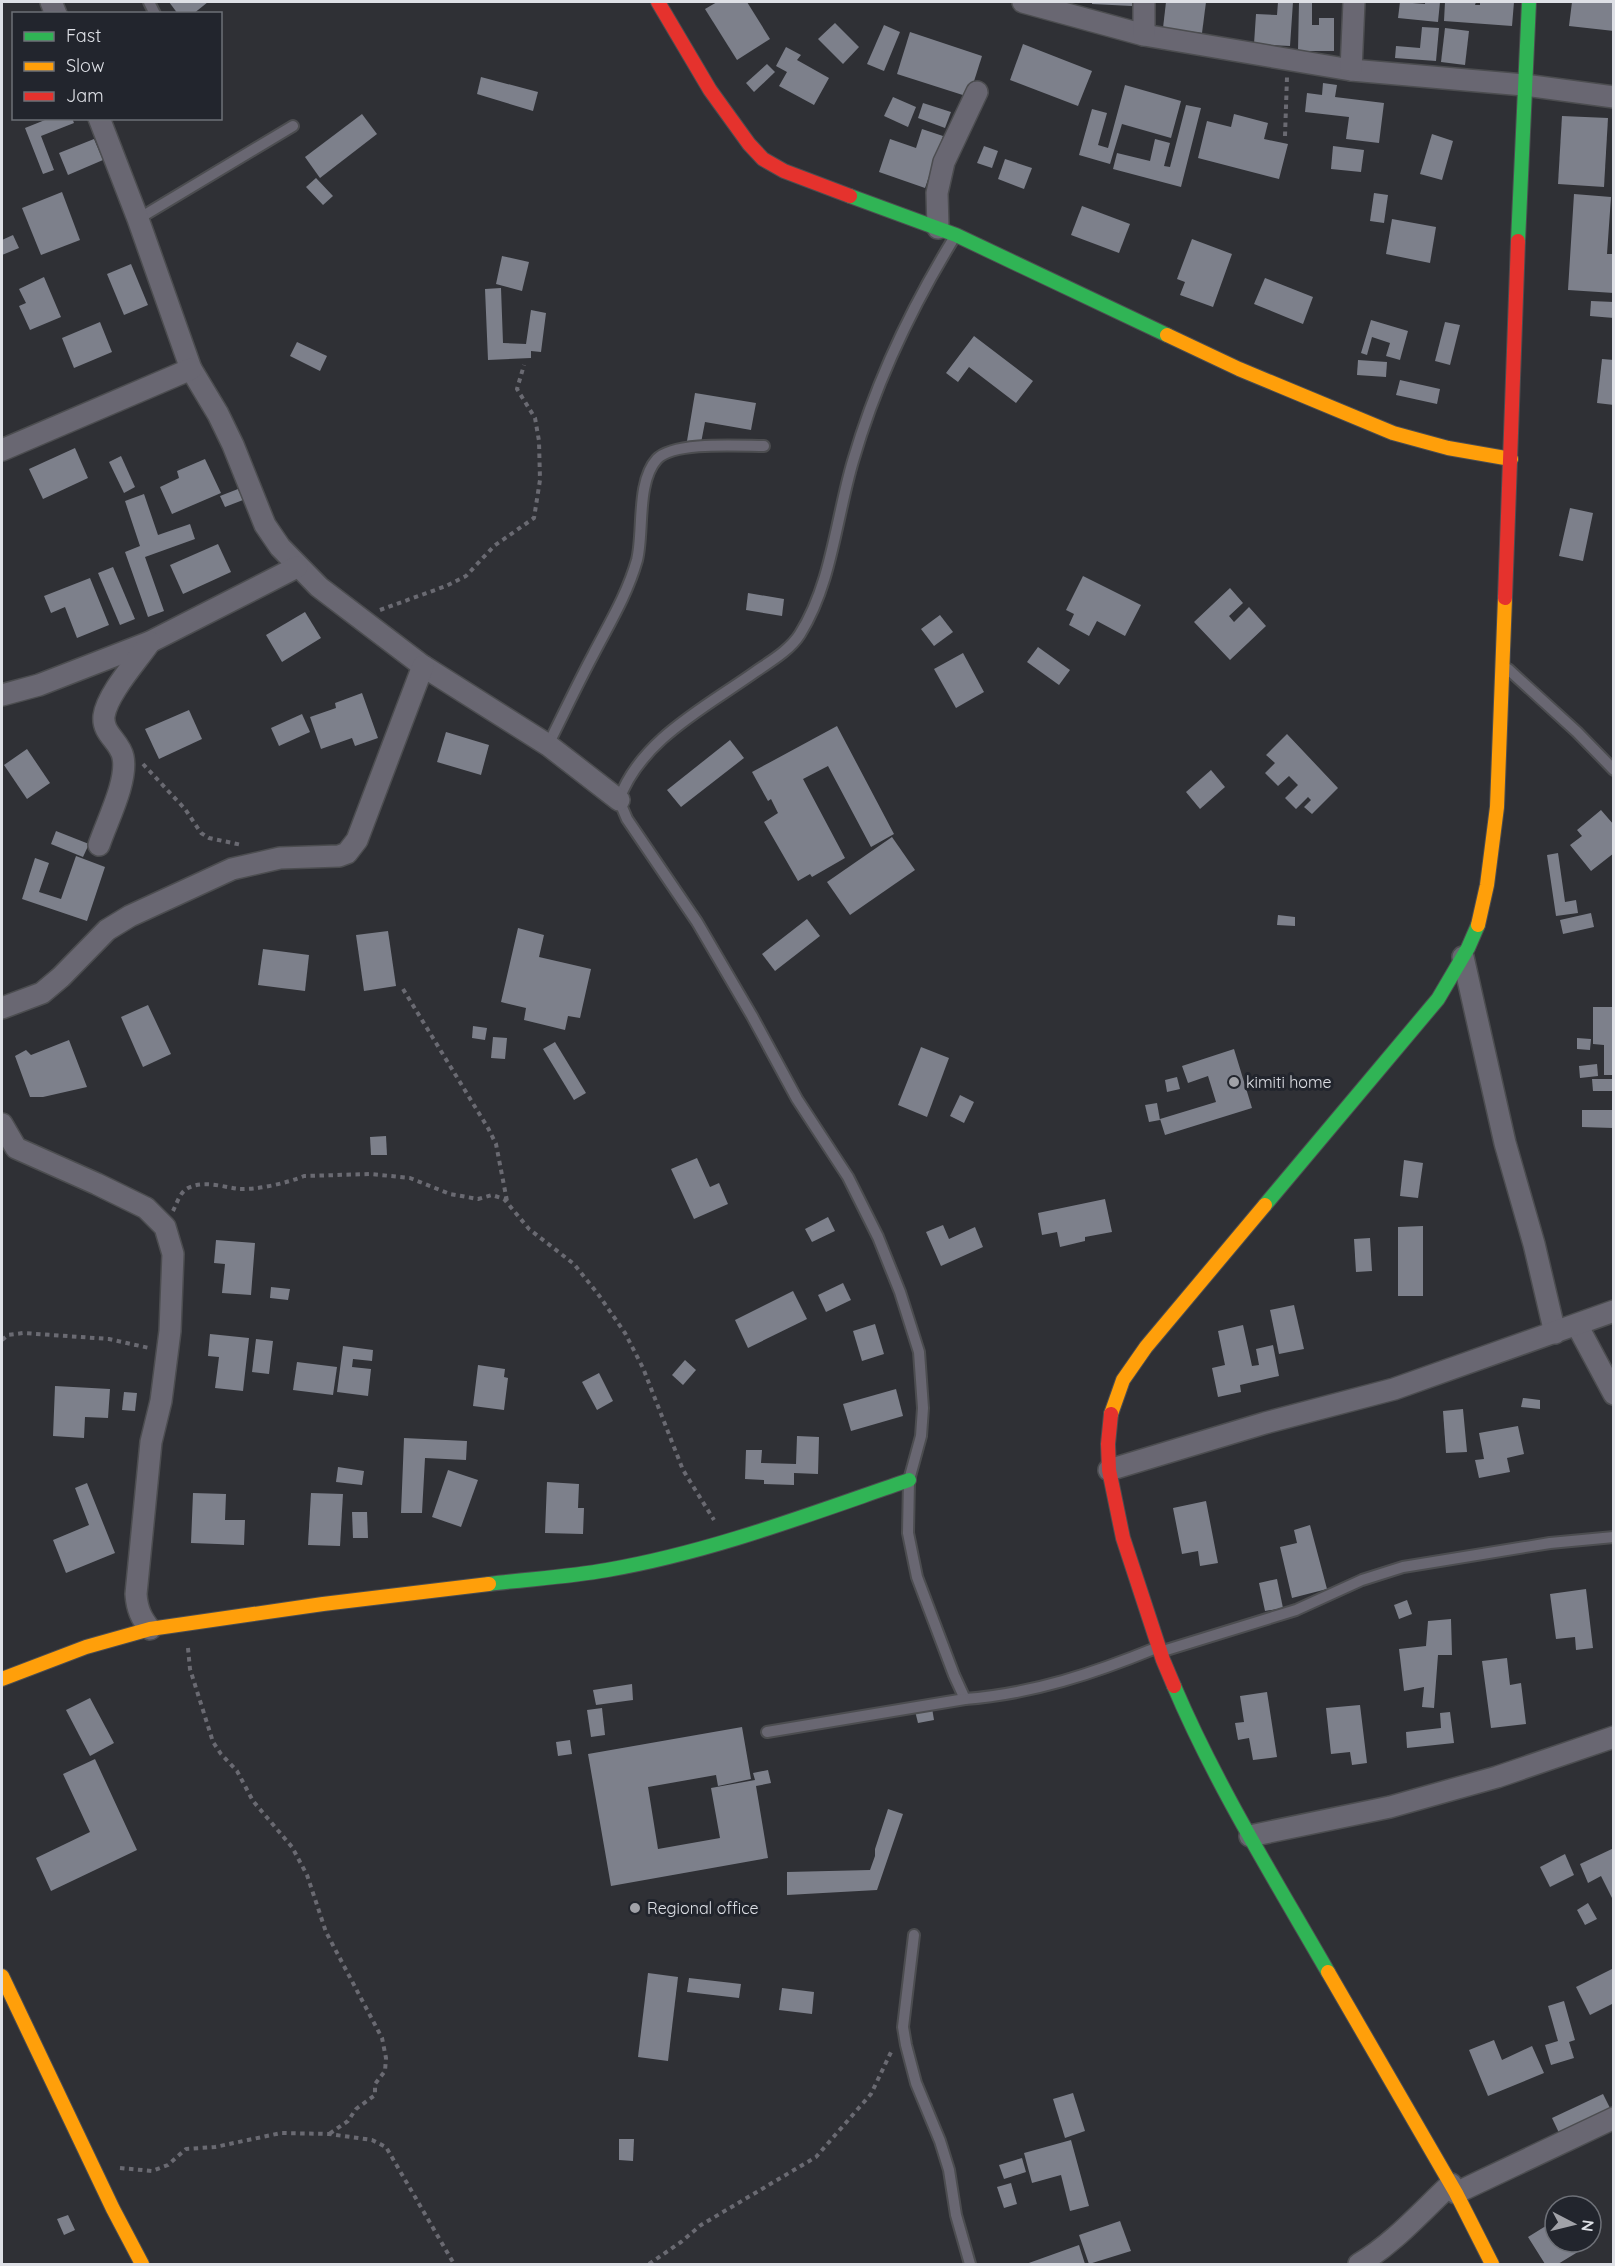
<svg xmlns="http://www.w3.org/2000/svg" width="1615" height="2266" viewBox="0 0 1615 2266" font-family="Quicksand,sans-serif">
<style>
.building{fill:#7d808b}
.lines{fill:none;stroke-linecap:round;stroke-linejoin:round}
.lane-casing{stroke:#4c4d50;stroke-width:14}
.street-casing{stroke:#4c4d50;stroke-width:24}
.fast-casing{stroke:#4c4d50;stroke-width:16}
.slow-casing{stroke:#4c4d50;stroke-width:16}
.jam-casing{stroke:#4c4d50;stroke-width:16}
.path{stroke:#6a6a72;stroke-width:4;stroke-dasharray:4.5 4.5;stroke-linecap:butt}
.lane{stroke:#696772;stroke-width:10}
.street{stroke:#696772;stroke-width:21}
.fast{stroke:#30b455;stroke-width:14}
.slow{stroke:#ff9f0a;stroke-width:14}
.jam{stroke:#e5322d;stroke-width:14}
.poi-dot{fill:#a1a2a8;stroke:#22252d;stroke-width:2}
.labels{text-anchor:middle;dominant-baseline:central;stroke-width:6;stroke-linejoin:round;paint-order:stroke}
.poi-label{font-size:16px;fill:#dee0e6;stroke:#22252d;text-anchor:start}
</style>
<rect width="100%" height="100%" fill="#2f3035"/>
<g class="building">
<polygon points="169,2 208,2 193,14 178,14"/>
<polygon points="717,2 747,2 770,39 737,60 705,9"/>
<polygon points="1092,2 1132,2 1132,6 1092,4"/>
<polygon points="1166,2 1206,2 1202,33 1163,28"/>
<polygon points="1278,2 1293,2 1290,46 1254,44 1256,14 1277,15"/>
<polygon points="1299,2 1312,2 1312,25 1319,25 1319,18 1334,18 1334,51 1298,51"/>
<polygon points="1400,2 1425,4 1425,2 1440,2 1438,22 1398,18"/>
<polygon points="1445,2 1476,2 1475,5 1480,5 1480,2 1514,2 1512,26 1444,21"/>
<polygon points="1572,2 1614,2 1614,31 1569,26"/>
<polygon points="835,23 859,47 843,64 818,39"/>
<polygon points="884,25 900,32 884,71 867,64"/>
<polygon points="1422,27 1439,28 1436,61 1395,58 1396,46 1420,48"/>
<polygon points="1445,28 1469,31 1465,65 1441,62"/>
<polygon points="910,32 982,56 969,97 897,74"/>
<polygon points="1023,44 1092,71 1078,106 1010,80"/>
<polygon points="786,47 801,55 797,60 829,78 814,105 779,86 787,72 776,66"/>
<polygon points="767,64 775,72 754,92 746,83"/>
<polygon points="481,77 538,92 533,111 477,94"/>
<polygon points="1323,83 1337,85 1335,97 1384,103 1379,143 1346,139 1349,117 1305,112 1307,93 1322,95"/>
<polygon points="1125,85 1181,101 1171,138 1122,124 1110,164 1079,155 1092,109 1107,113 1098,145 1108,148"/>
<polygon points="893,97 916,107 908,127 884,116"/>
<polygon points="923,103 951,112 945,128 918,118"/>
<polygon points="1186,105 1201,108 1181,187 1113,169 1117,153 1150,161 1155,139 1170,143 1164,166 1170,167"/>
<polygon points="362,114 377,134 320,178 305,157"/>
<polygon points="1234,114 1268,123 1264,139 1288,144 1279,179 1198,158 1207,121 1231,127"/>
<polygon points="1562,116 1608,118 1604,187 1558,184"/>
<polygon points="50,118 72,118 74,123 41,136 54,170 43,174 25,128"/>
<polygon points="922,129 943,136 925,188 879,172 890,139 916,148"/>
<polygon points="1432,134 1453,141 1442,180 1420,174"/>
<polygon points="94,139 103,160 68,175 59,153"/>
<polygon points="984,146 998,151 992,168 977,163"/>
<polygon points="1333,146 1364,150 1361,172 1331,169"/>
<polygon points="1005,159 1032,168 1024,189 998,179"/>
<polygon points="316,178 333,196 323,205 306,187"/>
<polygon points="62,192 80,240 41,255 22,208"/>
<polygon points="1374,193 1388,195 1384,223 1370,221"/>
<polygon points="1574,194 1611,197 1607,254 1614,254 1614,293 1568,290"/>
<polygon points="1082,206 1130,224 1119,253 1071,235"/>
<polygon points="1392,219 1436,227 1430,263 1386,254"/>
<polygon points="13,235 19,248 2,255 2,240"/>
<polygon points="1192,239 1232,254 1213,307 1180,295 1185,282 1177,279"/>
<polygon points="502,256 529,262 522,291 496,284"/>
<polygon points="131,264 148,305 124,315 107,274"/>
<polygon points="44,277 61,317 30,330 19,306 26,303 19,289"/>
<polygon points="1265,278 1313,297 1303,324 1254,304"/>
<polygon points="501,288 503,343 526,344 531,310 546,313 541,352 531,351 531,358 488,360 485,289"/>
<polygon points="1591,301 1614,302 1614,318 1590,316"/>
<polygon points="1371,320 1408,331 1400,360 1386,356 1390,343 1372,337 1367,355 1361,353"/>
<polygon points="100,322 112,352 74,368 62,338"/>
<polygon points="1445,322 1460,325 1450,365 1435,361"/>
<polygon points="974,336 1033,381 1016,403 969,367 958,382 946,373"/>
<polygon points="297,342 327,356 320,371 290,356"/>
<polygon points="1602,359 1614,360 1614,405 1597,403"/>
<polygon points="1358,360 1387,362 1386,377 1357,375"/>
<polygon points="1400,380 1440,389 1437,404 1396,395"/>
<polygon points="695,393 756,403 751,430 705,422 701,443 687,441"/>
<polygon points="75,448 88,478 43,499 29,469"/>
<polygon points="121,456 135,487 124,493 109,462"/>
<polygon points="205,459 221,493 172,514 160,487 179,478 177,471"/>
<polygon points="238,489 243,500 225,507 220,496"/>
<polygon points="144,494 158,535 190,524 195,539 145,557 164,611 148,617 125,552 140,546 125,501"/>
<polygon points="1570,508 1593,513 1583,561 1559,556"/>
<polygon points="218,544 231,572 183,594 170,565"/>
<polygon points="113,567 135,619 120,625 98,573"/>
<polygon points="1083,576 1141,605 1125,636 1097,621 1089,636 1069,625 1074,614 1066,610"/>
<polygon points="90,578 109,625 77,638 65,607 51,613 44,596"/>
<polygon points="1230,588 1243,603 1229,616 1234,622 1249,607 1266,626 1230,660 1194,622"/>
<polygon points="748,593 784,599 782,616 746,610"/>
<polygon points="305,612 321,638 282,662 266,635"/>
<polygon points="940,615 953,632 934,646 921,629"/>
<polygon points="1038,647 1070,670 1059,685 1027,662"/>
<polygon points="963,653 984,692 956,708 934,669"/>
<polygon points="362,693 378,738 355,746 352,738 321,749 310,717 336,708 335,703"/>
<polygon points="189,710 202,739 159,759 145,729"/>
<polygon points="302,714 310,732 279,746 271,728"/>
<polygon points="837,726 894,834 871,847 828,766 803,779 845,858 812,877 810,874 798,881 764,822 778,813 771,799 768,801 752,772"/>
<polygon points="446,732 489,745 481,775 437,762"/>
<polygon points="1287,734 1338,788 1312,814 1304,807 1311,800 1308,797 1296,809 1285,798 1298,785 1289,776 1278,786 1265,773 1275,763 1266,755"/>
<polygon points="730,740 744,758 681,807 667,790"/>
<polygon points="27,749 50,783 27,799 4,765"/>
<polygon points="1211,770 1225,787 1200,809 1186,792"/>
<polygon points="1601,810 1614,825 1614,853 1591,871 1570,845 1582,836 1577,830"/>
<polygon points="56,831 89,844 83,857 51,844"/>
<polygon points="892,837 915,870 850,915 827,882"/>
<polygon points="1558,853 1565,902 1576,900 1578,913 1556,916 1547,855"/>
<polygon points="76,856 105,867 87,921 22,899 35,858 49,863 39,892 61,899"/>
<polygon points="1591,913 1594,927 1563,934 1560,920"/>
<polygon points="1278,915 1295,917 1295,926 1277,925"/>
<polygon points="807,919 820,936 775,971 762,954"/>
<polygon points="518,928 544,935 539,957 591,969 580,1018 568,1016 565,1030 524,1020 526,1008 501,1002"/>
<polygon points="388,931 396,986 364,991 356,935"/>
<polygon points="263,949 309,955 305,991 258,985"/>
<polygon points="148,1005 171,1054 143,1067 121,1017"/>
<polygon points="1593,1007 1614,1007 1614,1075 1604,1075 1604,1045 1593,1044"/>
<polygon points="473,1026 487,1028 485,1040 472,1038"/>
<polygon points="493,1037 507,1038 505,1059 491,1058"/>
<polygon points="1577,1038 1591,1039 1590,1050 1577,1049"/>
<polygon points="69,1040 87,1087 43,1097 30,1097 15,1056 26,1050 31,1055"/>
<polygon points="555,1042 586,1093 574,1100 543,1049"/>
<polygon points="921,1047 949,1058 927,1117 898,1105"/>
<polygon points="1234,1049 1252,1108 1165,1135 1160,1119 1216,1102 1208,1076 1188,1083 1182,1066"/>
<polygon points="1597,1064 1598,1076 1580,1078 1579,1066"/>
<polygon points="1177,1077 1180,1089 1167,1092 1165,1080"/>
<polygon points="1592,1079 1614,1079 1614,1091 1593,1091"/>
<polygon points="960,1095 974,1102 964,1123 950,1116"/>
<polygon points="1157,1103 1160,1120 1149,1122 1145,1105"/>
<polygon points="1582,1110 1613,1110 1613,1128 1582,1127"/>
<polygon points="386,1136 387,1155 371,1155 370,1137"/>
<polygon points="697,1158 710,1187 719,1183 728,1204 694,1219 671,1169"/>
<polygon points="1404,1160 1423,1163 1418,1198 1400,1196"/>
<polygon points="1105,1199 1112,1232 1085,1237 1085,1241 1060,1247 1057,1232 1042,1235 1038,1213"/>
<polygon points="828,1217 835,1231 812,1242 805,1229"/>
<polygon points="943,1225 949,1239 975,1227 983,1247 941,1266 926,1232"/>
<polygon points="1423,1226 1423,1296 1398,1296 1398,1227"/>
<polygon points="1370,1238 1372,1271 1356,1272 1354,1239"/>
<polygon points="216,1240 255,1243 251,1295 222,1293 225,1264 214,1263"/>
<polygon points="843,1283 851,1300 826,1312 818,1295"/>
<polygon points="271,1287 290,1289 288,1300 270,1298"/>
<polygon points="793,1291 807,1319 748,1348 735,1320"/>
<polygon points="1294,1305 1304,1349 1279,1354 1270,1310"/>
<polygon points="875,1324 884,1354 862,1361 853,1331"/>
<polygon points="1243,1325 1252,1366 1259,1365 1256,1349 1273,1345 1279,1376 1240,1385 1241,1392 1218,1397 1212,1368 1225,1365 1218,1331"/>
<polygon points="210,1334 249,1338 243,1391 215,1388 219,1357 208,1356"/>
<polygon points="256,1339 273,1341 269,1374 252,1372"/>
<polygon points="343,1346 373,1350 372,1361 353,1359 352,1367 371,1369 368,1396 337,1392"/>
<polygon points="685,1360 696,1370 683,1385 672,1375"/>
<polygon points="297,1362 337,1367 333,1395 293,1390"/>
<polygon points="478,1365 505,1369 504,1377 508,1378 504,1410 473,1406"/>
<polygon points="599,1373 613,1401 597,1410 582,1382"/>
<polygon points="55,1386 110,1389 108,1418 85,1417 84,1438 53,1436"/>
<polygon points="896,1389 903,1416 851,1431 843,1404"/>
<polygon points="124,1392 137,1393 135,1411 122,1410"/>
<polygon points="1523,1398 1540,1400 1540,1409 1521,1407"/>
<polygon points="1463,1409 1467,1452 1446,1453 1443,1411"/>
<polygon points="1518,1426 1524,1454 1507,1458 1510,1472 1479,1478 1475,1460 1484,1459 1479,1433"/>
<polygon points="797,1436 819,1437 818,1474 794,1473 794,1485 764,1484 764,1480 745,1479 746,1450 762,1450 761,1463 796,1464"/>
<polygon points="404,1438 467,1441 466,1460 425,1458 422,1513 401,1513"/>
<polygon points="338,1467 364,1471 362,1485 336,1482"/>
<polygon points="448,1470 478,1480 461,1527 432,1517"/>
<polygon points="547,1482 579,1484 578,1508 584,1508 583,1534 545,1533"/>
<polygon points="87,1483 115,1553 66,1573 53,1540 89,1525 75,1488"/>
<polygon points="193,1493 226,1494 225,1520 245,1520 244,1545 191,1543"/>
<polygon points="311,1493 343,1494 340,1546 308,1545"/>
<polygon points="1206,1501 1218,1563 1200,1566 1198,1551 1182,1554 1173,1508"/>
<polygon points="352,1512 367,1512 368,1538 353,1538"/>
<polygon points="1310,1525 1327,1589 1292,1598 1280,1547 1297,1543 1294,1530"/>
<polygon points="1277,1579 1283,1608 1265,1611 1259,1583"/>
<polygon points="1586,1589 1593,1648 1576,1650 1575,1637 1556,1639 1550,1594"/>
<polygon points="1407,1600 1412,1614 1399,1619 1394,1605"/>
<polygon points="1451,1619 1452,1655 1438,1655 1434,1708 1422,1707 1424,1687 1404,1691 1399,1649 1426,1646 1428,1621"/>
<polygon points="1507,1658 1510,1685 1521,1683 1526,1724 1491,1728 1482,1661"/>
<polygon points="632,1684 633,1700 596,1705 593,1690"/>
<polygon points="1267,1692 1277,1757 1253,1760 1249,1738 1238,1740 1235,1723 1244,1722 1240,1696"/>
<polygon points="90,1698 114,1743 90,1756 66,1710"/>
<polygon points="1360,1705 1367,1763 1352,1765 1350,1752 1331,1754 1326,1708"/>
<polygon points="602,1708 605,1735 591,1737 587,1710"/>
<polygon points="932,1708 934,1720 918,1723 915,1711"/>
<polygon points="1450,1712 1454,1743 1407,1748 1406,1732 1441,1728 1440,1713"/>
<polygon points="742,1727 751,1779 718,1786 716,1775 648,1787 658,1849 720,1838 711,1788 755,1780 753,1773 768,1770 771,1783 756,1786 768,1858 611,1886 588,1754"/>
<polygon points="570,1740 572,1754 558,1756 556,1742"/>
<polygon points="95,1759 137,1850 51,1891 36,1858 90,1832 63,1774"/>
<polygon points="888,1809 903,1814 877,1890 787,1895 787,1872 870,1870 875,1856 875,1849"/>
<polygon points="1614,1848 1614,1898 1612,1898 1601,1876 1588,1883 1580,1864"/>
<polygon points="1565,1854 1574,1875 1550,1887 1540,1867"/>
<polygon points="1588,1903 1597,1919 1585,1925 1577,1910"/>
<polygon points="1614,1968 1614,2003 1590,2015 1576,1987"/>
<polygon points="648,1973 678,1977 668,2061 638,2057"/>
<polygon points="689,1978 741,1984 739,1998 687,1992"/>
<polygon points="782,1988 814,1992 812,2014 779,2010"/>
<polygon points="1564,2001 1575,2040 1569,2042 1574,2058 1551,2065 1545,2045 1558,2041 1548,2006"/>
<polygon points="1494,2040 1502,2060 1532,2046 1544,2073 1488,2096 1469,2050"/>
<polygon points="1073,2093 1085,2131 1065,2138 1053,2099"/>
<polygon points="1603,2094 1611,2110 1560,2135 1552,2118"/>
<polygon points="619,2139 634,2139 633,2161 619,2160"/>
<polygon points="1071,2140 1089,2206 1070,2211 1061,2175 1032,2183 1024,2153"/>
<polygon points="1022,2158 1026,2172 1004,2179 999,2165"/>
<polygon points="1011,2183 1017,2204 1004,2208 997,2187"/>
<polygon points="68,2215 75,2230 64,2235 57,2219"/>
<polygon points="1120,2221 1131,2251 1089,2264 1079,2235"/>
<polygon points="1549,2224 1555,2235 1555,2242 1589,2242 1591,2244 1558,2264 1545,2264 1528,2237"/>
<polygon points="1079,2245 1085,2264 1026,2264"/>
</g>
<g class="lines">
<defs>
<g id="lane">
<polyline points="149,2 155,14"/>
<polyline points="138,219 293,126"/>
<path d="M954,238C911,308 876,382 853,461C836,518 832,583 800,634C790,650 771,661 755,672C706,707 640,740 619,800L627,819L697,922L752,1016L797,1099L848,1177L878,1237L900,1292L919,1352L923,1408L921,1436L909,1480L908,1533L917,1577L954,1675L965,1699C1032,1694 1095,1673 1156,1648"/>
<polyline points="1508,669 1577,732 1614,770"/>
<path d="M548,745C563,715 577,685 593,655C609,624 627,595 637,560C644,532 636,482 657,459C674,441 741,446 764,446"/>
<polyline points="1163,1651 1296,1610 1362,1580 1403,1567 1550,1543 1614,1537"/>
<polyline points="767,1732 965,1699"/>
<polyline points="914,1935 903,2027 906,2045 916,2083 940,2141 949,2170 956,2215 970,2264"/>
</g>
<g id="street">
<polyline points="51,2 56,14"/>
<polyline points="1023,2 1144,35 1351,70 1524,85 1614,97"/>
<polyline points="1144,35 1144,2"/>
<polyline points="1351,70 1354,2"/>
<polyline points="99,118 138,219 191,369 218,414 233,445 265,525 280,547 319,587 423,666 548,745 619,800"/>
<polyline points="938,228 937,193 944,162 977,92"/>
<polyline points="2,450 191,369"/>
<polyline points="2,695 39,685 150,642 297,567"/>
<path d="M99,845C107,821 128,781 123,757C120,741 102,734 104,716C107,694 137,661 150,642"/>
<polyline points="1463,957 1505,1143 1534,1244 1555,1333"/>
<polyline points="2,1008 42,993 61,977 107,930 130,916 232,869 280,858 339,856 347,853 357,840 423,666"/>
<path d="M2,1124L16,1148L97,1184L146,1208L165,1227L173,1254L170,1331L161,1401L151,1442L136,1594C137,1609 141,1618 150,1629"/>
<polyline points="1577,1325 1614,1394"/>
<polyline points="1109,1470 1265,1423 1394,1389 1614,1311"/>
<polyline points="1250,1836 1390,1807 1497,1777 1614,1737"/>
<polyline points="1456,2193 1614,2118"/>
<path d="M1359,2264C1394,2243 1420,2213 1451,2184"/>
</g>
<g id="fast">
<polyline points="850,196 956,235 1167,335"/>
<polyline points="1518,241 1529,2"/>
<polyline points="1265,1205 1438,999 1468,948 1478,925"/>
<path d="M489,1584C528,1579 568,1577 607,1570C711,1552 810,1514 909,1480"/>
<path d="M1174,1686C1216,1785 1274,1878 1328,1972"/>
</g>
<g id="slow">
<polyline points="1167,335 1239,369 1393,433 1448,448 1511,459"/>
<polyline points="1478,925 1487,885 1497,807 1505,598"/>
<polyline points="1111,1414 1123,1380 1146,1347 1265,1205"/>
<polyline points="2,1679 86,1647 150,1629 323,1604 489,1584"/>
<polyline points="1328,1972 1456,2193 1492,2264"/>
<polyline points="2,1976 113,2209 142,2264"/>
</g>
<g id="jam">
<polyline points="658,2 710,90 749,144 763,159 784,171 850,196"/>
<polyline points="1505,598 1518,241"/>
<polyline points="1111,1414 1108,1444 1109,1470 1123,1538 1163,1660 1174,1686"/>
</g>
</defs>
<use href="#lane" class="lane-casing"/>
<use href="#street" class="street-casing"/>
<use href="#fast" class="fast-casing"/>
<use href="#slow" class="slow-casing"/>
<use href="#jam" class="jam-casing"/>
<g class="path">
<polyline points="1285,136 1287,77"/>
<polyline points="380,610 446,586 466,576 494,546 534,518 540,480 539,441 535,418 517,389 524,365"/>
<polyline points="143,764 185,809 201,833 209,838 242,845"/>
<polyline points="403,989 488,1128 496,1144 507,1201"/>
<path d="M173,1211C177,1203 180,1192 188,1188C204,1180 223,1187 239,1189C256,1190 288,1183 304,1176L371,1174L410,1178L450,1194L478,1199L492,1195L504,1199L529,1229L574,1264L598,1294L625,1333L643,1368L683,1470L714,1520"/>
<polyline points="2,1340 8,1335 23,1333 109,1339 149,1348"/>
<polyline points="188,1648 190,1669 213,1742 221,1754 237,1771 253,1801 292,1847 307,1875 326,1932 382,2038 386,2058 385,2071 375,2084 375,2095 356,2109 348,2121 329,2134"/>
<polyline points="120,2168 152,2171 168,2165 186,2149 215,2147 281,2133 329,2134 372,2140 386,2147 454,2264"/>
<polyline points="649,2264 681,2242 701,2225 816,2157 871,2094 892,2050"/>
</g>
<use href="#lane" class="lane"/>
<use href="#street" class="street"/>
<use href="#fast" class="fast"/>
<use href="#slow" class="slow"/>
<use href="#jam" class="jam"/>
</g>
<g class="poi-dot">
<circle cx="1234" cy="1082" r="6"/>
<circle cx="635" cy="1908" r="6"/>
</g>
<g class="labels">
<g class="poi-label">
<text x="1246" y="1082">kimiti home</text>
<text x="647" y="1908">Regional office</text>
</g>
</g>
<rect width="1615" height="2266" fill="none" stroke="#dee0e6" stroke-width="6"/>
<rect x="12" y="12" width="210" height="108" fill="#22252d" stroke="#6d7077" stroke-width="1.5"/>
<rect x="24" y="32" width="30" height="9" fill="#30b455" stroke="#6d7077" stroke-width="1.5"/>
<text x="66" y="42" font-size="18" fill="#dee0e6">Fast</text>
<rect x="24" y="62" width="30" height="9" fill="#ff9f0a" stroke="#6d7077" stroke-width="1.5"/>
<text x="66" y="72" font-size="18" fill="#dee0e6">Slow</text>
<rect x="24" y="92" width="30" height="9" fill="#e5322d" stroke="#6d7077" stroke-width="1.5"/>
<text x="66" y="102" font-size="18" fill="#dee0e6">Jam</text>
<g transform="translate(1573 2224) rotate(97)"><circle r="28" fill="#22252d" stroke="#6d7077" stroke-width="1.5"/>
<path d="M0-4.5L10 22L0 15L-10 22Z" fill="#a1a2a8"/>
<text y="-9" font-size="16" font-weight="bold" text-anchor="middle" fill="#dee0e6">N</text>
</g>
</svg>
